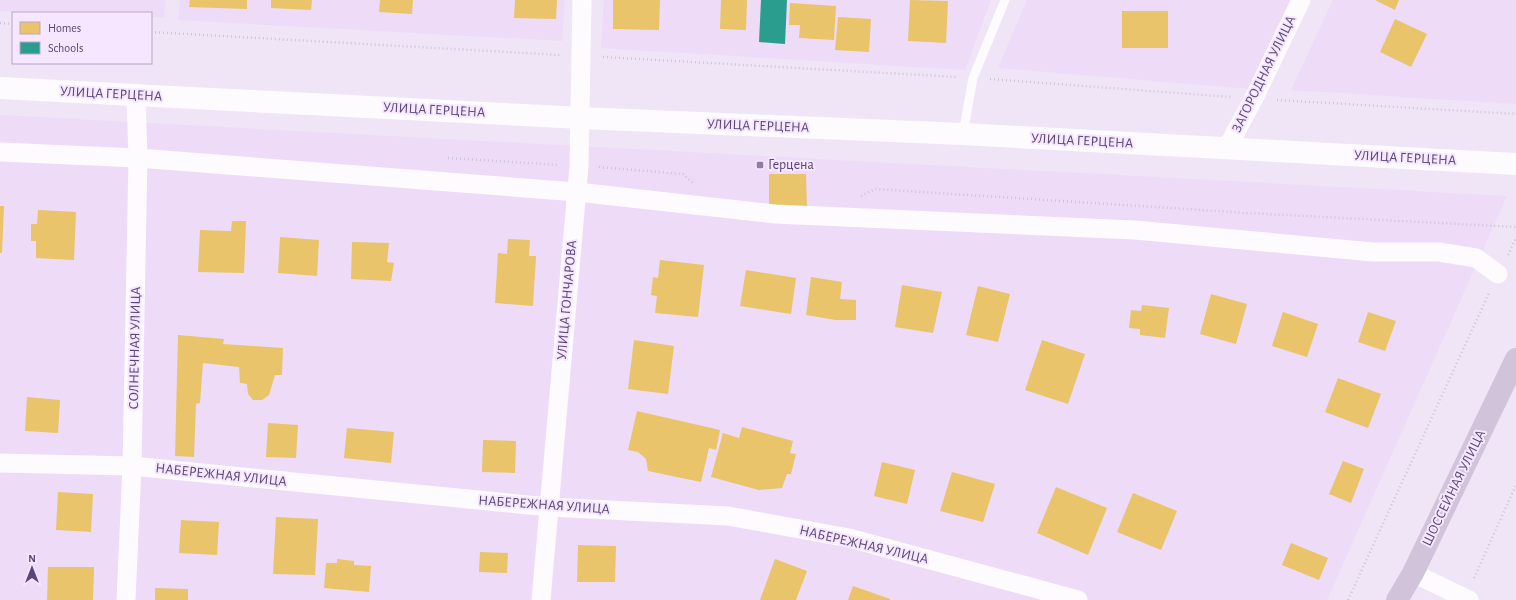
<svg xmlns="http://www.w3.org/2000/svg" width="1516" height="600" viewBox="0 0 1516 600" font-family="'Alegreya Sans',sans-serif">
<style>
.residential{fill:#eddbf8}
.homes{fill:#e9c46a}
.schools{fill:#2a9d8f}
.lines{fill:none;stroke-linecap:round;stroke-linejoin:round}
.path{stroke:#ccc5d5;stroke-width:2.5;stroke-dasharray:1 3;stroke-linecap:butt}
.service{stroke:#fdfbfe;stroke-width:9}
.minor{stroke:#fdfbfe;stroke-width:19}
.secondary{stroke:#fdfbfe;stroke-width:22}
.primary{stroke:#d1c4da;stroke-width:22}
.poi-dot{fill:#8d7ea2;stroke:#f6e6ff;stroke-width:1.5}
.labels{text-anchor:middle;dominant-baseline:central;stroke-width:4;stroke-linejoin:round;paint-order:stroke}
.street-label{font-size:14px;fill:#584674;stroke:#f6e6ff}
.poi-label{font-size:14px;fill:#584674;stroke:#f6e6ff;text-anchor:start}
</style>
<rect width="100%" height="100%" fill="#f0e5f6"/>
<g class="residential">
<polygon points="0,0 166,0 164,18 151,17 151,13 49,13 0,11"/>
<polygon points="180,0 565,0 562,41 178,20"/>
<polygon points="604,0 991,0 965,70 601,48"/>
<polygon points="1027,0 1294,0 1252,89 998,68"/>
<polygon points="1333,0 1516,0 1516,104 1291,90"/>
<polygon points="0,115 1507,196 1327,600 0,600"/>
</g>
<g class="homes">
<polygon points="190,0 247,0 247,9 189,7"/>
<polygon points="271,0 312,0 311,10 271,8"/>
<polygon points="380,0 413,0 412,14 379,12"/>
<polygon points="515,0 557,0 556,19 514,18"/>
<polygon points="613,0 660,0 659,30 613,29"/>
<polygon points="721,0 747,0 746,30 720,29"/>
<polygon points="910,0 948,1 946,43 908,41"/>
<polygon points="1375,0 1399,0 1395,10"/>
<polygon points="790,3 836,6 834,40 799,38 800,25 789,25"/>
<rect x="1122" y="11" width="46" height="37"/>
<polygon points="838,17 871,19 869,52 835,50"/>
<polygon points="1395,19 1427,34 1411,67 1380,52"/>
<polygon points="769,174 806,174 807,208 769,208"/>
<polygon points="0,206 4,206 2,253 0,253"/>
<polygon points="38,210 76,212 74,260 36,258 36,241 31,241 31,224 37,224"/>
<polygon points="232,221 246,221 244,273 198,272 200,230 231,231"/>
<polygon points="280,237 319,240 317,276 278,273"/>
<polygon points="508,239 530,240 529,256 536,256 533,306 495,303 498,253 507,254"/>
<polygon points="352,242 389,243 387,262 394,263 391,281 351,279"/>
<polygon points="660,260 704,265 698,317 655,313 657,296 651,295 653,277 658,278"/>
<polygon points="746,270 796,278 791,314 740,306"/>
<polygon points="811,277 842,282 840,299 856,300 856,320 836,320 806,315"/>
<polygon points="902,285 942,292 933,333 895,327"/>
<polygon points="978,286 1010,294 998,342 966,335"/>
<polygon points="1211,294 1247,304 1236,344 1200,334"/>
<polygon points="1142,305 1169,308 1165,338 1140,335 1140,329 1129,328 1131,310 1141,311"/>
<polygon points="1283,312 1318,324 1307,357 1272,346"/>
<polygon points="1368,312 1396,321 1385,351 1358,342"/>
<polygon points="178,335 224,339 223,344 283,348 282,375 275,375 269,395 262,400 253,400 248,394 247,384 240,383 239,367 203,363 200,403 196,404 194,457 175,456"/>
<polygon points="634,340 674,346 668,394 628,389"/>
<polygon points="1042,340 1085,354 1068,404 1025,390"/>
<polygon points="1338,378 1381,394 1368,428 1325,412"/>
<polygon points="27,397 60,400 58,433 25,431"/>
<polygon points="637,411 720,430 716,450 709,448 701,482 648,471 646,459 638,452 628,450"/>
<polygon points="268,423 298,425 296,458 266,457"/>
<polygon points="742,427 793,441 790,453 796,454 791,474 787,474 782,488 759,490 711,477 723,433 739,438"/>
<polygon points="347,428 394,432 391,463 344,458"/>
<polygon points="483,440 516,441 515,473 482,472"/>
<polygon points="1343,461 1364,469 1351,503 1329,494"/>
<polygon points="882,462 915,470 907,504 874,496"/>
<polygon points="952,472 995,484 983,522 940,511"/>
<polygon points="1056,487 1107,508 1088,555 1037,533"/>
<polygon points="58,492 93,494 91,532 56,530"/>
<polygon points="1133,493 1177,511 1161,550 1117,532"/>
<polygon points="276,517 318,519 315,575 273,574"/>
<polygon points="181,520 219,522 217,555 179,553"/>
<polygon points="1291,543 1328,558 1319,580 1282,565"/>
<polygon points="578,545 616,546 615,582 577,582"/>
<polygon points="480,552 508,553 507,573 479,572"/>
<polygon points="337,559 354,561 354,565 371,566 369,592 324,588 326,563 337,563"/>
<polygon points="775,559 807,571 796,600 760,600"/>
<polygon points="48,567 94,567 93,600 47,600"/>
<polygon points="853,586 890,599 890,600 848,600"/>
<polygon points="155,588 188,589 188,600 155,600"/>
</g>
<polygon class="schools" points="761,0 787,0 785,44 759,42"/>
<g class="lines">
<g class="path">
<polyline points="0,23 13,24"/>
<polyline points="151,32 560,55"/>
<polyline points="603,57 957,77"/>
<polyline points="990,79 1231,97"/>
<polyline points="1277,100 1516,114"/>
<polyline points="448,158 559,165"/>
<polyline points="599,167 683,174 693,183"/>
<polyline points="861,196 875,189 1248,213 1516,227"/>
<polyline points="1508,255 1516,238"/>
<polyline points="1474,578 1516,485"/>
<polyline points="1348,600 1489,293"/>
</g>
<polyline class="service" points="963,134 973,78 1005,0"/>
<g class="minor">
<polyline points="1227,148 1254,98 1301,0"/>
<polyline points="0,152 138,158 577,192 775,214 1135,230 1373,252 1439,252 1476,258 1498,274"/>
<polyline points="0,463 132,466 549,507 728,516 849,538 1078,600"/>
<polyline points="1413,573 1469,600"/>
<polyline points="126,600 132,466 138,158 136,95"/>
<polyline points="541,600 579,166 582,0"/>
</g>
<polyline class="secondary" points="0,88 581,118 963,134 1516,164"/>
<polyline class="primary" points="1397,600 1413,573 1516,359"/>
</g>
<rect class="poi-dot" x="756" y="161" width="8" height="8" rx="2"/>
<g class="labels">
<g class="street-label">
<text transform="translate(1264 74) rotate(-64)">ЗАГОРОДНАЯ УЛИЦА</text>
<text transform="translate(111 94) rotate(3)">УЛИЦА ГЕРЦЕНА</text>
<text transform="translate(434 110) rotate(3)">УЛИЦА ГЕРЦЕНА</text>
<text transform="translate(758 126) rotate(2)">УЛИЦА ГЕРЦЕНА</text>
<text transform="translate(1082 141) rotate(3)">УЛИЦА ГЕРЦЕНА</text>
<text transform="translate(1405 158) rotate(3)">УЛИЦА ГЕРЦЕНА</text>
<text transform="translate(567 300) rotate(-85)">УЛИЦА ГОНЧАРОВА</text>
<text transform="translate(135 348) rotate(-89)">СОЛНЕЧНАЯ УЛИЦА</text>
<text transform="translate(221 475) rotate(6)">НАБЕРЕЖНАЯ УЛИЦА</text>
<text transform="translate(1454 488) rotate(-64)">ШОССЕЙНАЯ УЛИЦА</text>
<text transform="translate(544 505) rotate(4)">НАБЕРЕЖНАЯ УЛИЦА</text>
<text transform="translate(864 545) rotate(13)">НАБЕРЕЖНАЯ УЛИЦА</text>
</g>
<g class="poi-label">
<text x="768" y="165">Герцена</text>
</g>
</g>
<rect x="12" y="12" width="140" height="52" fill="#f6e6ff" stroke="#b7a6c7"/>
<rect x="20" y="22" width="20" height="12" fill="#e9c46a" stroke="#b7a6c7"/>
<text x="48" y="32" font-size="12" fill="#584674">Homes</text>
<rect x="20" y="42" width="20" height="12" fill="#2a9d8f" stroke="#b7a6c7"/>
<text x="48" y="52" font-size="12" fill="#584674">Schools</text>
<g transform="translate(32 568)" stroke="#f6e6ff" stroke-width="3" paint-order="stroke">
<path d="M0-3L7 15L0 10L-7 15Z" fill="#584674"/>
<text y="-6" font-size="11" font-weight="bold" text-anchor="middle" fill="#584674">N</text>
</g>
</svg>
